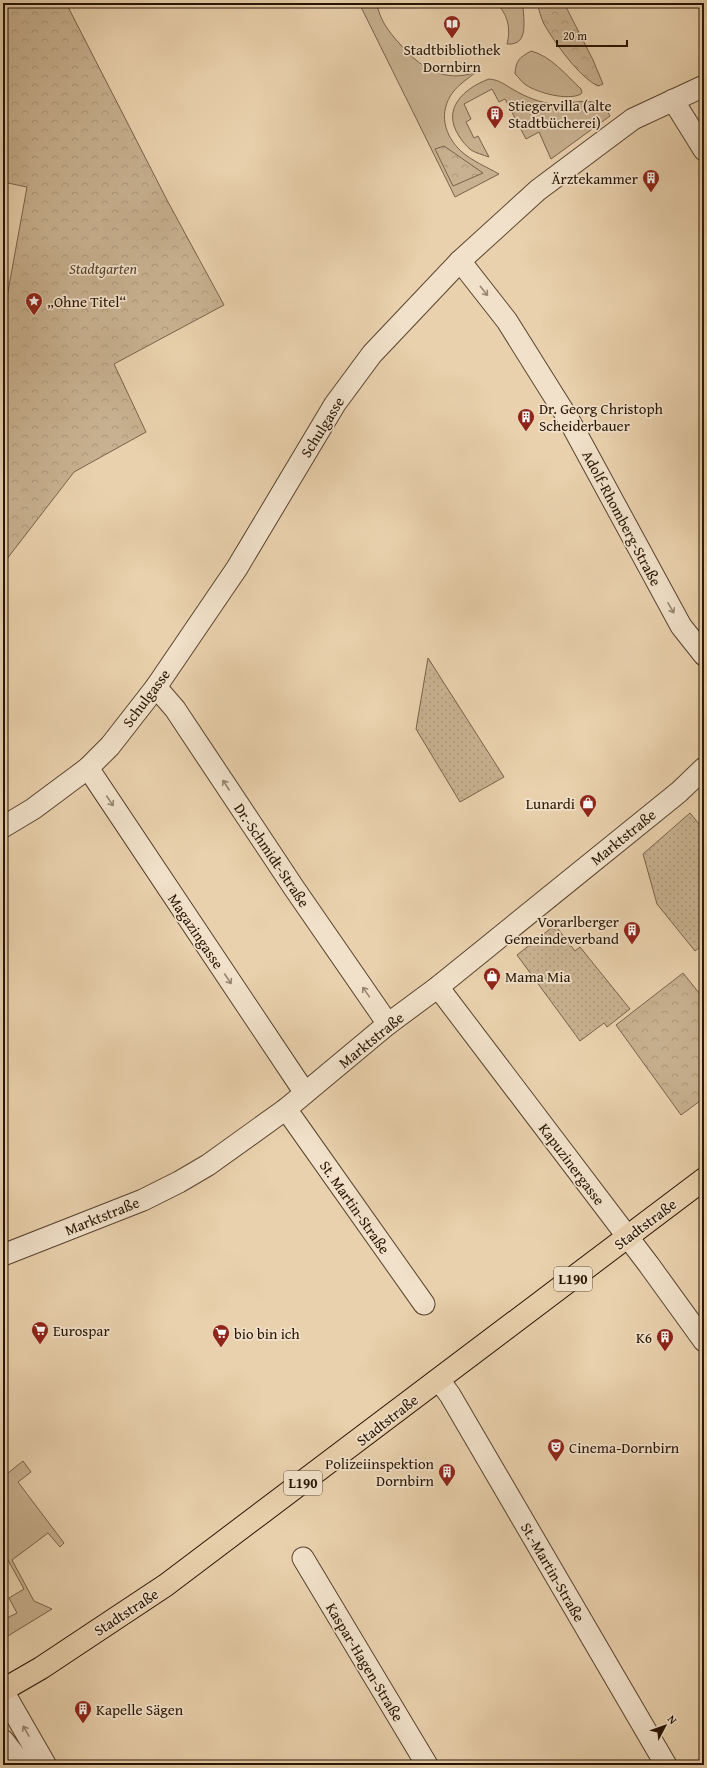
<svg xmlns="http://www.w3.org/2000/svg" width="707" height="1768" viewBox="0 0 707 1768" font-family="'Gentium Book Plus',serif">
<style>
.grass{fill:#c8b190;stroke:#78624a}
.forest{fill:url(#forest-crowns);stroke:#78624a}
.garden{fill:url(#garden-dots);stroke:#78624a}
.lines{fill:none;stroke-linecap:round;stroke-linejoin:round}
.minor-casing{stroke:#58432e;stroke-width:23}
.tertiary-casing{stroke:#58432e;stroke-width:24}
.primary-casing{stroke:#281403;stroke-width:24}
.minor{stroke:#f1e1ca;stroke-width:21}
.tertiary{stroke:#f1e1ca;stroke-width:22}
.primary{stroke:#e9d1ad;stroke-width:22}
.oneway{stroke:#978570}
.labels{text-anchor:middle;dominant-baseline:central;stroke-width:3.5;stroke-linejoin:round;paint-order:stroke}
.shield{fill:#f1e1ca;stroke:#64523f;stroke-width:1}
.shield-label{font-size:14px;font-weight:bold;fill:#281403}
.poi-label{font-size:15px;fill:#281403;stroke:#f1e1ca;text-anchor:start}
.park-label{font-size:15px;font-style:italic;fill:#58432d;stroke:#f1e1ca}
.street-label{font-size:15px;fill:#281403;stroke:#f1e1ca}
</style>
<defs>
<pattern id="forest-crowns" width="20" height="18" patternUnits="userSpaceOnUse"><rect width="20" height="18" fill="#c8b190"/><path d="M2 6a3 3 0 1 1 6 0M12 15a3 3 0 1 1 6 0" fill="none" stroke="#ac977b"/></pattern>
<pattern id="garden-dots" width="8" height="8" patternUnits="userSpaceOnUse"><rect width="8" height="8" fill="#c8b190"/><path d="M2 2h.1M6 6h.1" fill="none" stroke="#ac977b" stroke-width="1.8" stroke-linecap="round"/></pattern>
</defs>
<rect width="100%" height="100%" fill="#e9d1ad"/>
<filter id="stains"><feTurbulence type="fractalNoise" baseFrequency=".005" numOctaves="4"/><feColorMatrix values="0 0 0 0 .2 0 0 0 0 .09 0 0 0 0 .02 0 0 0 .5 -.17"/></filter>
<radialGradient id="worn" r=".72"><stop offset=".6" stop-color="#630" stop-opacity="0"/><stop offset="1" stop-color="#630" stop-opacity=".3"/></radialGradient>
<g class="grass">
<path d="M359,3H377C379,19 389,32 399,43C419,67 445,84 476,72C469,78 459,84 453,92C438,112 444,136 462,152C472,161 487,167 499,174L455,197Z"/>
<path d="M496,3H523C523,19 530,46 507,44C511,29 508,14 496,3Z"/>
<path d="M531,51C551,56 566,75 581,89L582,92L581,94C568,101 538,93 526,85C522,83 519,77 515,74C516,60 519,58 531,51Z"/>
<path d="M489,79C500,80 505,85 514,90C526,97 540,103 555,104C574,104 600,93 610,116L551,159L539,132L526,139L505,99L499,102L492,89L464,104L471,119L466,122L474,138L478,136L489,157C483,155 476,153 471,150C467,147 462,141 459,136C441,109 464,88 489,79Z"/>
<polygon points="23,1461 31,1472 18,1482 64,1543 60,1547 48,1533 12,1560 34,1601 52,1609 3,1639 3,1620 17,1613 9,1598 24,1589 3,1551 3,1477"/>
</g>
<g class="forest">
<polygon points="3,3 66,3 168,202 224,305 114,364 146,432 74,472 3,564 3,319 27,187 3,182"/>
<path d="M537,3H564L593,60L603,84L598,86C579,77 555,43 544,24C541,18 539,10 537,3Z"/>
<polygon points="444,146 483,173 453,186 435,149"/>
<polygon points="683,973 704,999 704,1098 681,1115 616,1025"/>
</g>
<g class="garden">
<polygon points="428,658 504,777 460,802 416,729"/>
<polygon points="690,813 704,830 704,944 695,951 657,904 643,854"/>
<polygon points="555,925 575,951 580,947 630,1009 607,1027 604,1023 580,1041 517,955"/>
</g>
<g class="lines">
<defs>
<g id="minor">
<polyline points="673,100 704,150"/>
<polyline points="460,261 507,321 569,420 681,626 704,655"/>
<polyline points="156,687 175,709 294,888 388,1024"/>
<polyline points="88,768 305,1093"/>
<polyline points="3,827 33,809 88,768 110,746 156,687 237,568 335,404 372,354 460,261 538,190 633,119 704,86"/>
<polyline points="438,987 649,1265 704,1341"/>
<polyline points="286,1109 424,1304"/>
<polyline points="3,1255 143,1200 179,1182 208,1165 286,1109 388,1024 438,987 679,792 704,768"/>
<polyline points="439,1380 450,1395 666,1765"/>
<polyline points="303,1558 427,1765"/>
</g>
<g id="tertiary">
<polyline points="3,1692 45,1765"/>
<polyline points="3,1741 14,1755 24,1765"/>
</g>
<polyline id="primary" points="3,1690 41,1668 166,1585 704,1179"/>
</defs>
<use href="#minor" class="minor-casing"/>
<use href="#tertiary" class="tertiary-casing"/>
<use href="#primary" class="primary-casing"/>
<use href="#minor" class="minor"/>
<use href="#tertiary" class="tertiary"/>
<use href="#primary" class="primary"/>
</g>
<defs><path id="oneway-shaft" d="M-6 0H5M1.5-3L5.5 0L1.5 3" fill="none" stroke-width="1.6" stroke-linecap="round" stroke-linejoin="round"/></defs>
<g class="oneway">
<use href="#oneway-shaft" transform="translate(484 291) rotate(52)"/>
<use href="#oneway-shaft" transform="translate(671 608) rotate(60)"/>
<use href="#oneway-shaft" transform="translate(226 785) rotate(-123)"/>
<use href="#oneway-shaft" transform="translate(110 801) rotate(56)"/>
<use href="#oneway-shaft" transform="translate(228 979) rotate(56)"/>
<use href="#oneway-shaft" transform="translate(366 992) rotate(-125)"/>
<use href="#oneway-shaft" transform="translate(26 1731) rotate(-120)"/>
</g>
<defs>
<symbol id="library-pin" viewBox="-11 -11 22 30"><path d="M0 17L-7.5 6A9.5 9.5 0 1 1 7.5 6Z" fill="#8f2418" stroke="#f1e1ca"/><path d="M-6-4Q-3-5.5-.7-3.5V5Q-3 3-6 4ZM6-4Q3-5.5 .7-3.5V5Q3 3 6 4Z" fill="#fff"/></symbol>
<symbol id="building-pin" viewBox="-11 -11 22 30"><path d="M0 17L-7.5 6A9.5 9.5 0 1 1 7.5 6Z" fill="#8f2418" stroke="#f1e1ca"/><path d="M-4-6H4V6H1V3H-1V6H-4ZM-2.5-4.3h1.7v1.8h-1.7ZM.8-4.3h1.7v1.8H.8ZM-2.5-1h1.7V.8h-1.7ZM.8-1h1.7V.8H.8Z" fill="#fff"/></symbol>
<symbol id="sight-pin" viewBox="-11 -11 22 30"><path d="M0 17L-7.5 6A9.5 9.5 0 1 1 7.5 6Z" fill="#8f2418" stroke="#f1e1ca"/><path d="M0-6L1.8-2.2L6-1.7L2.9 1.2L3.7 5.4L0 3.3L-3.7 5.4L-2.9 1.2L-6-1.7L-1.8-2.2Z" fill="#fff"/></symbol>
<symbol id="shop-pin" viewBox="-11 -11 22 30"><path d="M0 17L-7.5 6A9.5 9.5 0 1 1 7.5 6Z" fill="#8f2418" stroke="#f1e1ca"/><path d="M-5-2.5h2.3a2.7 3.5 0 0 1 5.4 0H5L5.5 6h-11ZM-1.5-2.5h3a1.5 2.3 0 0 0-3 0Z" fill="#fff"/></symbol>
<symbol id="supermarket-pin" viewBox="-11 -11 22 30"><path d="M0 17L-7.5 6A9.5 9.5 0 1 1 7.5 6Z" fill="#8f2418" stroke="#f1e1ca"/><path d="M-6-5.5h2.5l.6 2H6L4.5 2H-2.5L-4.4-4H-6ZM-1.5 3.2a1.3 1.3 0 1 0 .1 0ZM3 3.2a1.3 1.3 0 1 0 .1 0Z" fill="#fff"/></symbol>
<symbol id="theatre-pin" viewBox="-11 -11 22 30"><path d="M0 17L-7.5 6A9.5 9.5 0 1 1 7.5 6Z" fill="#8f2418" stroke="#f1e1ca"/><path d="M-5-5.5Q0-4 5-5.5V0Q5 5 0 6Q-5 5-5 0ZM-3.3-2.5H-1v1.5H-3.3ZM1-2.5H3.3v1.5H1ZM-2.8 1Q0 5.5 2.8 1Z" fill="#fff"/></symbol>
</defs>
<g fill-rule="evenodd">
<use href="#library-pin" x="442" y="14" width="20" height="27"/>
<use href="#building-pin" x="485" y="104" width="20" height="27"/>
<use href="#building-pin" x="641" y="168" width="20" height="27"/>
<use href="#sight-pin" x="24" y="291" width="20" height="27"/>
<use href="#building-pin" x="516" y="407" width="20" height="27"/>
<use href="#shop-pin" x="578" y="793" width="20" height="27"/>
<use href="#building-pin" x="622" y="920" width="20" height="27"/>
<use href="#shop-pin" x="482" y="966" width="20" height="27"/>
<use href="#supermarket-pin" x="30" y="1320" width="20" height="27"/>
<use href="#supermarket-pin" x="211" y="1323" width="20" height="27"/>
<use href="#building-pin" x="655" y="1327" width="20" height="27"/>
<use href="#theatre-pin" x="546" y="1437" width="20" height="27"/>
<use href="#building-pin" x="437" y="1462" width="20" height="27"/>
<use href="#building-pin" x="73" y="1699" width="20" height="27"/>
</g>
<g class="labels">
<g class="shield">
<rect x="554" y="1267" width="38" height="24" rx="3"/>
<rect x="284" y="1471" width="38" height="24" rx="3"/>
</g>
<g class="shield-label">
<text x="573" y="1279">L190</text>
<text x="303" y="1483">L190</text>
</g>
<g class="poi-label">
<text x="452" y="49" text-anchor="middle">Stadtbibliothek<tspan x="452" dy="17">Dornbirn</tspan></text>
<text x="508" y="105">Stiegervilla (alte<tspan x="508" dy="17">Stadtbücherei)</tspan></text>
<text x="638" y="178" text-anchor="end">Ärztekammer</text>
<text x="47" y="301">„Ohne Titel“</text>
<text x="539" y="408">Dr. Georg Christoph<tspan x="539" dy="17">Scheiderbauer</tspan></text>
<text x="575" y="803" text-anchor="end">Lunardi</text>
<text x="619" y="921" text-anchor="end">Vorarlberger<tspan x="619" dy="17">Gemeindeverband</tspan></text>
<text x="505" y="976">Mama Mia</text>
<text x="53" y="1330">Eurospar</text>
<text x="234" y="1333">bio bin ich</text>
<text x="652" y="1337" text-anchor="end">K6</text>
<text x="569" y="1447">Cinema-Dornbirn</text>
<text x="434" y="1463" text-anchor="end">Polizeiinspektion<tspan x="434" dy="17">Dornbirn</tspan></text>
<text x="96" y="1709">Kapelle Sägen</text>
</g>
<g class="park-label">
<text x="103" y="268">Stadtgarten</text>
</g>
<g class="street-label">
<text transform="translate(322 427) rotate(-58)">Schulgasse</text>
<text transform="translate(622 518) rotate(62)">Adolf-Rhomberg-Straße</text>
<text transform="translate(146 698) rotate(-53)">Schulgasse</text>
<text transform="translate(623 837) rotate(-39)">Marktstraße</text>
<text transform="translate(272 855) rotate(56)">Dr.-Schmidt-Straße</text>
<text transform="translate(196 931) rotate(56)">Magazingasse</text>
<text transform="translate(371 1040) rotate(-39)">Marktstraße</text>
<text transform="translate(572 1164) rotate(53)">Kapuzinergasse</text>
<text transform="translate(355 1207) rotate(55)">St. Martin-Straße</text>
<text transform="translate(102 1216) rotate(-22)">Marktstraße</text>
<text transform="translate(645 1224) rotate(-37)">Stadtstraße</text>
<text transform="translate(387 1420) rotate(-38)">Stadtstraße</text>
<text transform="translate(553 1572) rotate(60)">St.-Martin-Straße</text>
<text transform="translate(126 1612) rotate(-33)">Stadtstraße</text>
<text transform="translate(365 1662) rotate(59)">Kaspar-Hagen-Straße</text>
</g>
</g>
<rect width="707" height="1768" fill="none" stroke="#e9d1ad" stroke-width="16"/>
<rect x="4" y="4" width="699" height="1760" fill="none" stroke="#281403" stroke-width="2"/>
<rect x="8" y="8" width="691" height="1752" fill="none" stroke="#281403"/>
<g transform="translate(665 1726) rotate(49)" stroke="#f1e1ca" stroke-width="3" paint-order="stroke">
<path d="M0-3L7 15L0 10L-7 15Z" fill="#281403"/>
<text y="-6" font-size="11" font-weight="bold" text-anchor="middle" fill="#281403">N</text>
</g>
<path d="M557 40v6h70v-6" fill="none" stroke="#281403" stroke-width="2"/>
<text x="563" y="40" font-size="12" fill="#281403" stroke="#f1e1ca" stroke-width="3" paint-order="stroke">20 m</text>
<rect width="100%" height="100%" filter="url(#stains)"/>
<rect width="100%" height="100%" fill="url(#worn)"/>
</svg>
